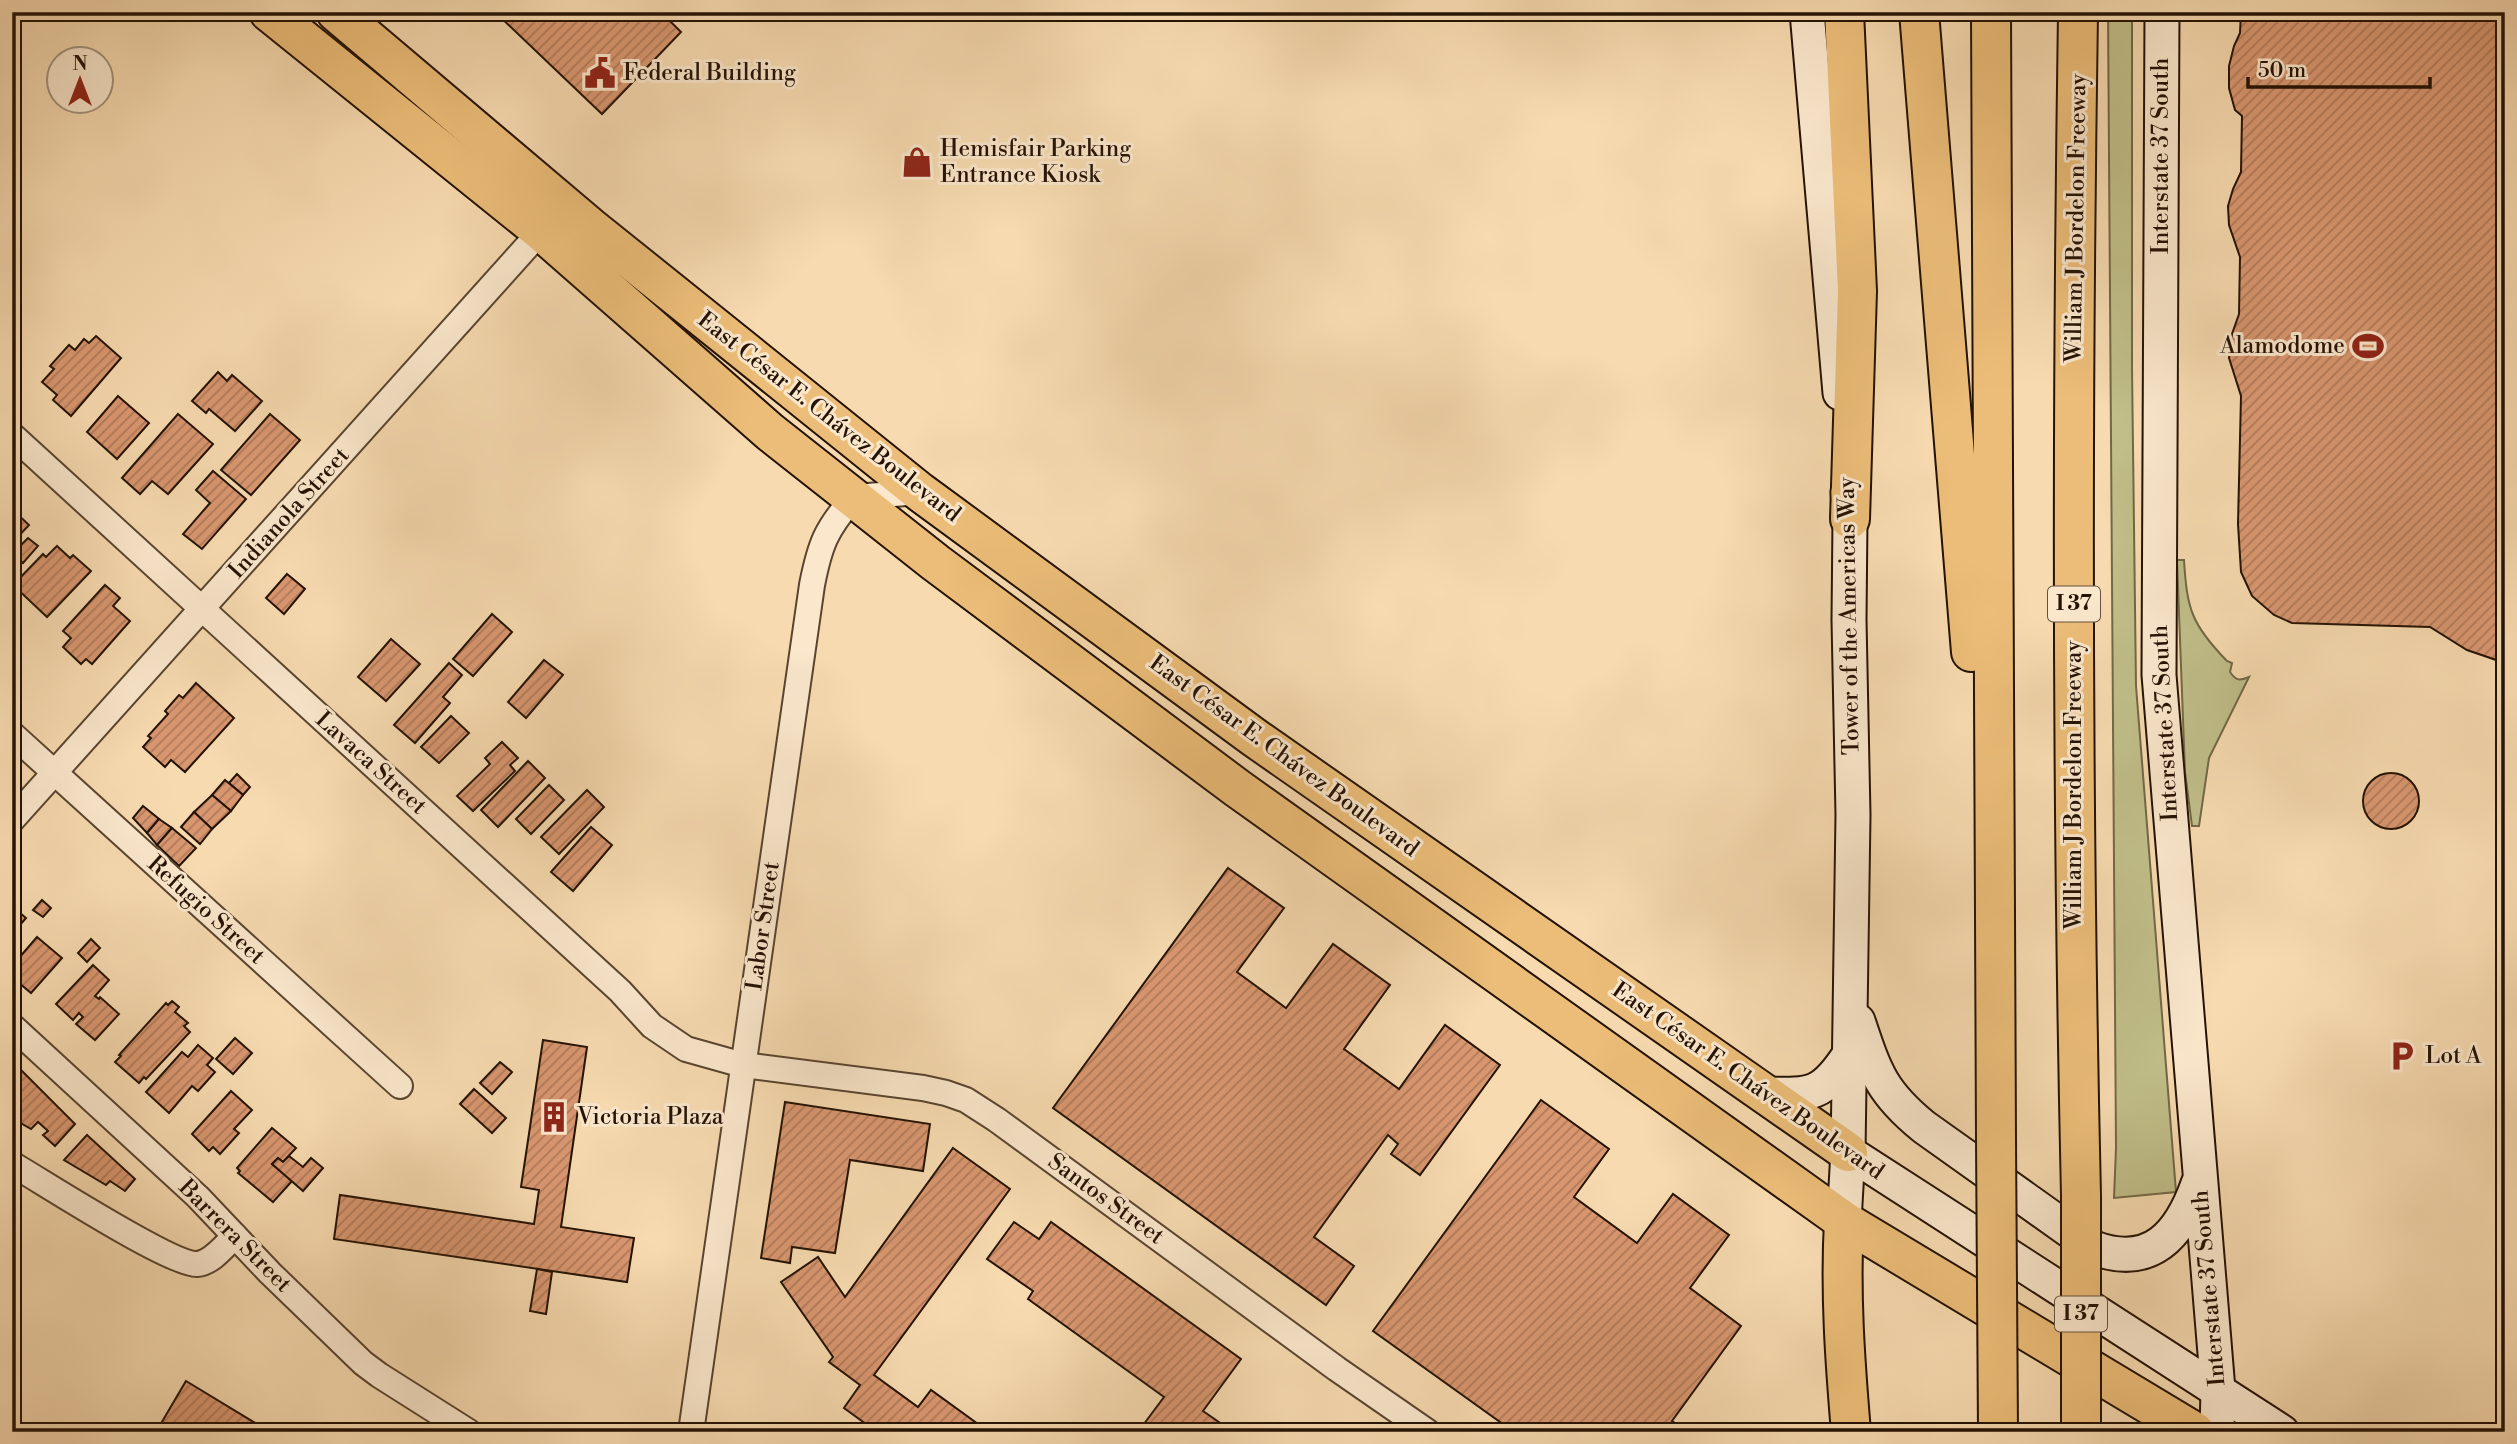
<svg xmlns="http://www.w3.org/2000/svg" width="2517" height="1444" viewBox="0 0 2517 1444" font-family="'Libre Bodoni',serif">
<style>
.green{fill:#c0be89;stroke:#726846;stroke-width:2}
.building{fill:url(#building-hatch);stroke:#241204;stroke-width:2}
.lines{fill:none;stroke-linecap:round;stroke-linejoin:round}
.minor-casing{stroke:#59442f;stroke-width:28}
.secondary-casing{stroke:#241204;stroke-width:37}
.primary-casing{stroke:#241204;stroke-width:42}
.motorway-casing{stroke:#241204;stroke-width:42}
.minor{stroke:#fae7cc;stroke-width:24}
.secondary{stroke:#fae7cc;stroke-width:33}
.primary{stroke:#ecbd78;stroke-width:38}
.motorway{stroke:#ecbd78;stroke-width:38}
.motorway-bridge-casing{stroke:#241204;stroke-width:42;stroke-linecap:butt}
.motorway-bridge{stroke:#ecbd78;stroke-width:38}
.labels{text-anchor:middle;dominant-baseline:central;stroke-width:6;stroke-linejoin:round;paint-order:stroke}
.shield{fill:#fae7cc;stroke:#645240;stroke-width:2}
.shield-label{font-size:21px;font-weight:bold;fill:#241204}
.poi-label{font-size:23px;fill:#241204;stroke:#fae7cc;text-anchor:start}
.street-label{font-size:23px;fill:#241204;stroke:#fae7cc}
</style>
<defs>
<pattern id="building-hatch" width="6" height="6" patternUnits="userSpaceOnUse" patternTransform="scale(1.75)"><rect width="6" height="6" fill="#d99770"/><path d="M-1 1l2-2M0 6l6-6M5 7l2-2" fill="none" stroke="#b07a5a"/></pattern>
</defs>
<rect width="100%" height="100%" fill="#f7dab0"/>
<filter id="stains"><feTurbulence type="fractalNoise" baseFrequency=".00286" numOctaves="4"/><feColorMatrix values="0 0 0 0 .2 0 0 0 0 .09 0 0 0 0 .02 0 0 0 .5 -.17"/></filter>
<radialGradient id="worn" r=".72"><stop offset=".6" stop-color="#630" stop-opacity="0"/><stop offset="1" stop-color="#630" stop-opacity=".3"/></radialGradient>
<g class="green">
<polygon points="2108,12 2132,12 2132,368 2136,686 2176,1192 2114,1198 2116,1148"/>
<path d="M2177,560H2184C2187,610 2192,625 2227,661L2232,663L2230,672C2236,681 2240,681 2249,677L2209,758L2199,826H2192L2185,772Z"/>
</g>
<g class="building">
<polygon points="495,12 661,12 681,32 602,114"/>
<polygon points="2241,12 2505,12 2505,663 2467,650 2430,627 2292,623 2274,615 2252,596 2241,572 2238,524 2241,396 2229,358 2232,334 2239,314 2240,257 2229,225 2228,206 2233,189 2241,172 2242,116 2235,110 2229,88 2229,66 2234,46 2240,33"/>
<polygon points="96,336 121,358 71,416 53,400 57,395 42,382 54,369 50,366 69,345 75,350 84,339 89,343"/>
<polygon points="218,372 227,381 232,375 262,401 235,431 209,409 206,413 192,401"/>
<polygon points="118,396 149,423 117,459 87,432"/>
<polygon points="178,414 213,444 168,494 152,481 140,494 122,478"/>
<polygon points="270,414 300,440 251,495 221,470"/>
<polygon points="213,471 246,499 202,549 183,534 210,503 196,490"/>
<polygon points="12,509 29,525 14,541 20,546 28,538 38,546 23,563 12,553"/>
<polygon points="57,546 70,558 73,555 91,571 47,617 13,585 43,554 46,557"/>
<polygon points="287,574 305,589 284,614 266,598"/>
<polygon points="105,585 120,598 113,606 130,621 92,664 86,659 81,664 63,647 71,638 63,631"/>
<polygon points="492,614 512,632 473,676 453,659"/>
<polygon points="391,639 420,664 386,701 358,677"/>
<polygon points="544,660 563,675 526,718 508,702"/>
<polygon points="449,663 462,675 443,697 450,703 415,743 394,725"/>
<polygon points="196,683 234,718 185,772 171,760 165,767 143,747 151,738 148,736 168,714 165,711 179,695 183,698"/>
<polygon points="451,716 469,733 439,763 421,747"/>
<polygon points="502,742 518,758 510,765 515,771 473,811 457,796 490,764 485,758"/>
<polygon points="528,761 545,778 498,827 481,810"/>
<circle cx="2391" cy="801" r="28"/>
<polygon points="237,774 250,787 243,795 229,783"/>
<polygon points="225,780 243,795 231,811 212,795"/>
<polygon points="549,785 564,800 531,834 516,819"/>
<polygon points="587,790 604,807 559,854 541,837"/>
<polygon points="212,795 231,811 212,829 194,812"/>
<polygon points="143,806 159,819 147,833 133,818"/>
<polygon points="194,812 212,829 200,844 181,827"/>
<polygon points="159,819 172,828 157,845 147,833"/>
<polygon points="591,827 612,845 573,891 551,872"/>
<polygon points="172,828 196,848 179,866 157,845"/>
<polygon points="1228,868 1284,908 1237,972 1286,1008 1333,944 1390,985 1344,1049 1399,1089 1445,1025 1500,1065 1420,1175 1391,1154 1398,1144 1388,1135 1314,1237 1354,1266 1326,1305 1053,1108"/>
<polygon points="42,900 51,908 43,917 33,910"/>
<polygon points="12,906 26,918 12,934"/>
<polygon points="37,937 62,958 31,993 12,977 12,966"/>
<polygon points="91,939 100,948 87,962 78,953"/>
<polygon points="93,965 109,980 95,996 99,999 100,997 119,1014 95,1040 76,1024 83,1017 79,1013 73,1020 56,1004"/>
<polygon points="172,1001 179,1007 175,1012 188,1023 184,1026 190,1032 146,1079 144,1077 139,1083 115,1062 121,1056 119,1055 166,1003 168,1005"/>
<polygon points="235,1038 252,1053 233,1074 216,1059"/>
<polygon points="543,1040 587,1047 561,1227 634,1238 627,1282 334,1239 340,1195 534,1224 539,1190 521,1187"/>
<polygon points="198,1045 213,1058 207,1065 215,1072 198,1091 192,1086 169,1113 146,1092 182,1052 188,1057"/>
<polygon points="500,1062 512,1072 492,1094 480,1083"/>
<polygon points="19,1068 75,1124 55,1146 43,1135 48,1131 38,1122 31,1129 12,1118 12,1075"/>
<polygon points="474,1089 506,1118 492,1133 460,1104"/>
<polygon points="231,1091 252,1110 234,1129 239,1133 220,1154 213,1147 209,1151 192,1134"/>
<polygon points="1541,1100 1609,1149 1574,1197 1637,1243 1673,1194 1729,1235 1690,1288 1741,1326 1672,1421 1688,1432 1514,1432 1373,1331"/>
<polygon points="785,1102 930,1124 923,1171 850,1160 835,1253 792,1247 790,1263 761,1258"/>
<polygon points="272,1128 296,1148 283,1162 278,1158 272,1164 292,1181 273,1202 238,1173 240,1171 237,1168"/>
<polygon points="87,1135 135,1179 125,1191 110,1181 106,1185 64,1160"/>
<polygon points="953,1148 1010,1189 874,1375 918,1407 931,1390 989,1432 877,1432 844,1408 860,1385 829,1362 833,1357 781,1282 818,1257 845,1297"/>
<polygon points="289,1156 303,1167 311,1158 323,1168 303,1191 272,1164 278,1158 283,1162"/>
<polygon points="1014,1222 1039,1239 1051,1222 1241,1359 1203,1411 1226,1427 1223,1432 1138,1432 1164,1397 1028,1299 1033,1291 987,1259"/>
<polygon points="537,1269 552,1272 546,1314 530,1311"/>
<polygon points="186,1381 270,1432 156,1432"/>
</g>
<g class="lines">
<defs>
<g id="minor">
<polyline points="12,435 620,991 652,1026 686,1049 743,1065 923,1088 946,1093 966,1100 997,1120 1337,1369 1428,1432"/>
<polyline points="12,734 400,1086"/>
<polyline points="12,820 541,231 548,220"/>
<polyline points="12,1026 198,1197 270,1273 363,1363 379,1375 469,1432"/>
<path d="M12,1164C43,1182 171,1265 197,1264C212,1263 225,1245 235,1236"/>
<path d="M691,1432L812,585C820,544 826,529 854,497L920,492"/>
</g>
<g id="secondary">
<polyline points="1807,12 1840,393"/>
<polyline points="2162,12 2159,675 2218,1390 2217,1432"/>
<path d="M1858,1021C1875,1072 1881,1092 1924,1127L2094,1248C2151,1269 2180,1235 2198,1184"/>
<path d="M1764,1094C1812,1095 1822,1096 1849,1055"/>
<polyline points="1848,1152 2282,1432"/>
<polyline points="1844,1221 1848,1152 1853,815 1849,620 1850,519 1848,492"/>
</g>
<g id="primary">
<polyline points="269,12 541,231 770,432 936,563 1237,788 1844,1221 2195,1432"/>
<polyline points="336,12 590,227 920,492 1255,738 1848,1152"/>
</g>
<g id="motorway">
<polyline points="1844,12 1857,291 1850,519"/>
<polyline points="1919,12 1971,652"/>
<polyline points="1991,12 1996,1139"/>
<path d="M2078,12C2072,407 2072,801 2081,1196"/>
<path d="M1844,1221C1840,1292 1845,1361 1851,1432"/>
</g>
</defs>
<use href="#minor" class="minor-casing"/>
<use href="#secondary" class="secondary-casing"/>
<use href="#primary" class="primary-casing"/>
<use href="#motorway" class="motorway-casing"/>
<use href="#minor" class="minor"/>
<use href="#secondary" class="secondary"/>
<use href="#primary" class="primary"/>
<use href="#motorway" class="motorway"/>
<defs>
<g id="motorway-bridge">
<polyline points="1996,1139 1998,1432"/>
<polyline points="2081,1432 2081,1196"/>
</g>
</defs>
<use href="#motorway-bridge" class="motorway-bridge-casing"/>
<use href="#motorway-bridge" class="motorway-bridge"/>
</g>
<defs>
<symbol id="civic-bare" viewBox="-9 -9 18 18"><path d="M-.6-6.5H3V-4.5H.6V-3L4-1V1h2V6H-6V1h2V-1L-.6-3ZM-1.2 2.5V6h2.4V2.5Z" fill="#8f2418" stroke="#fae7cc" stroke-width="2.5" paint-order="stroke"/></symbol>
<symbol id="shop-bare" viewBox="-9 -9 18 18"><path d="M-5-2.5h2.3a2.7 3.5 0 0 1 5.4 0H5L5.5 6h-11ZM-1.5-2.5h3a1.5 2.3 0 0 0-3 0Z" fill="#8f2418" stroke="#fae7cc" stroke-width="2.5" paint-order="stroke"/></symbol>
<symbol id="stadium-bare" viewBox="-9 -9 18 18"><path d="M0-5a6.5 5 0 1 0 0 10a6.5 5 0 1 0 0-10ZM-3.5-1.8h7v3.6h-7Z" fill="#8f2418" stroke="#fae7cc" stroke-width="2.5" paint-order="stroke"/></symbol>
<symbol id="parking-bare" viewBox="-9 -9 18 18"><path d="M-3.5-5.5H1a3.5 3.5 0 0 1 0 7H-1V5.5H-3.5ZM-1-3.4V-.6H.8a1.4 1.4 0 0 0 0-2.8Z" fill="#8f2418" stroke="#fae7cc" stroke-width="2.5" paint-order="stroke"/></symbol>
<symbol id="building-bare" viewBox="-9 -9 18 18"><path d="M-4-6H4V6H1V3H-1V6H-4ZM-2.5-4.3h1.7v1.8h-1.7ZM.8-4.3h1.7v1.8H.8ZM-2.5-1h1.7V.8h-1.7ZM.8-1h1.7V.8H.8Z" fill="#8f2418" stroke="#fae7cc" stroke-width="2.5" paint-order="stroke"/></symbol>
</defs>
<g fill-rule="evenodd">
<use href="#civic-bare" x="578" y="51" width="44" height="44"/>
<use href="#shop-bare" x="895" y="140" width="44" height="44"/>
<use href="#stadium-bare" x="2346" y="324" width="44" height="44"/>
<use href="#parking-bare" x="2380" y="1034" width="44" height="44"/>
<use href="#building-bare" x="532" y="1095" width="44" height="44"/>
</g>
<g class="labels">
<g class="shield">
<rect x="2048" y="586.5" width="52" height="35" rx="5"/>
<rect x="2055" y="1296.5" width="52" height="35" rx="5"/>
</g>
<g class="shield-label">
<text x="2074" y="604">I 37</text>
<text x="2081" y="1314">I 37</text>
</g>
<g class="poi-label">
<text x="623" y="73">Federal Building</text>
<text x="940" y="149">Hemisfair Parking<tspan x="940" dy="26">Entrance Kiosk</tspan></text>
<text x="2345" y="346" text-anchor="end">Alamodome</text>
<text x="2425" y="1056">Lot A</text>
<text x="577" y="1117">Victoria Plaza</text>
</g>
<g class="street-label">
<text transform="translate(2161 156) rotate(-90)">Interstate 37 South</text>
<text transform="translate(2076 218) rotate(-89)">William J Bordelon Freeway</text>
<text transform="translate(829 417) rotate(38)">East César E. Chávez Boulevard</text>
<text transform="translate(289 513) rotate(-48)">Indianola Street</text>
<text transform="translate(1849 616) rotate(-91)">Tower of the Americas Way</text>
<text transform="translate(2165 723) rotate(-93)">Interstate 37 South</text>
<text transform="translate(1284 756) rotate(36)">East César E. Chávez Boulevard</text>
<text transform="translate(371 763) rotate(42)">Lavaca Street</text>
<text transform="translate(2074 785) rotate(-90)">William J Bordelon Freeway</text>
<text transform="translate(206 910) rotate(42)">Refugio Street</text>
<text transform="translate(763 926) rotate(-82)">Labor Street</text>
<text transform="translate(1748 1081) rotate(35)">East César E. Chávez Boulevard</text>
<text transform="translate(1106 1199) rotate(36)">Santos Street</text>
<text transform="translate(235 1236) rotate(45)">Barrera Street</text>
<text transform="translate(2209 1288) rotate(-95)">Interstate 37 South</text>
</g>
</g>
<rect width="2517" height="1444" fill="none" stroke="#f7dab0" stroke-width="42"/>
<rect x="14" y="14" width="2489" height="1416" fill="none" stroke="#241204" stroke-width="3.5"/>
<rect x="21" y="21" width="2475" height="1402" fill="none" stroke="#241204" stroke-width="2"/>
<g transform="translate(80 80)"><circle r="33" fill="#fae7cc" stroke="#a4927c" stroke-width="2"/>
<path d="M0-5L12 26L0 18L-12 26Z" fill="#8f2418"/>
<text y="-10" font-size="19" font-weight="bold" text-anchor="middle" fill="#241204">N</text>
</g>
<path d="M2248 77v10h182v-10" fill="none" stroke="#241204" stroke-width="3.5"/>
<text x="2258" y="77" font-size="21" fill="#241204" stroke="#fae7cc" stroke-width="5" paint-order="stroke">50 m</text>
<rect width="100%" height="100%" filter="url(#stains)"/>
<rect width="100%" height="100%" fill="url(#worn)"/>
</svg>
